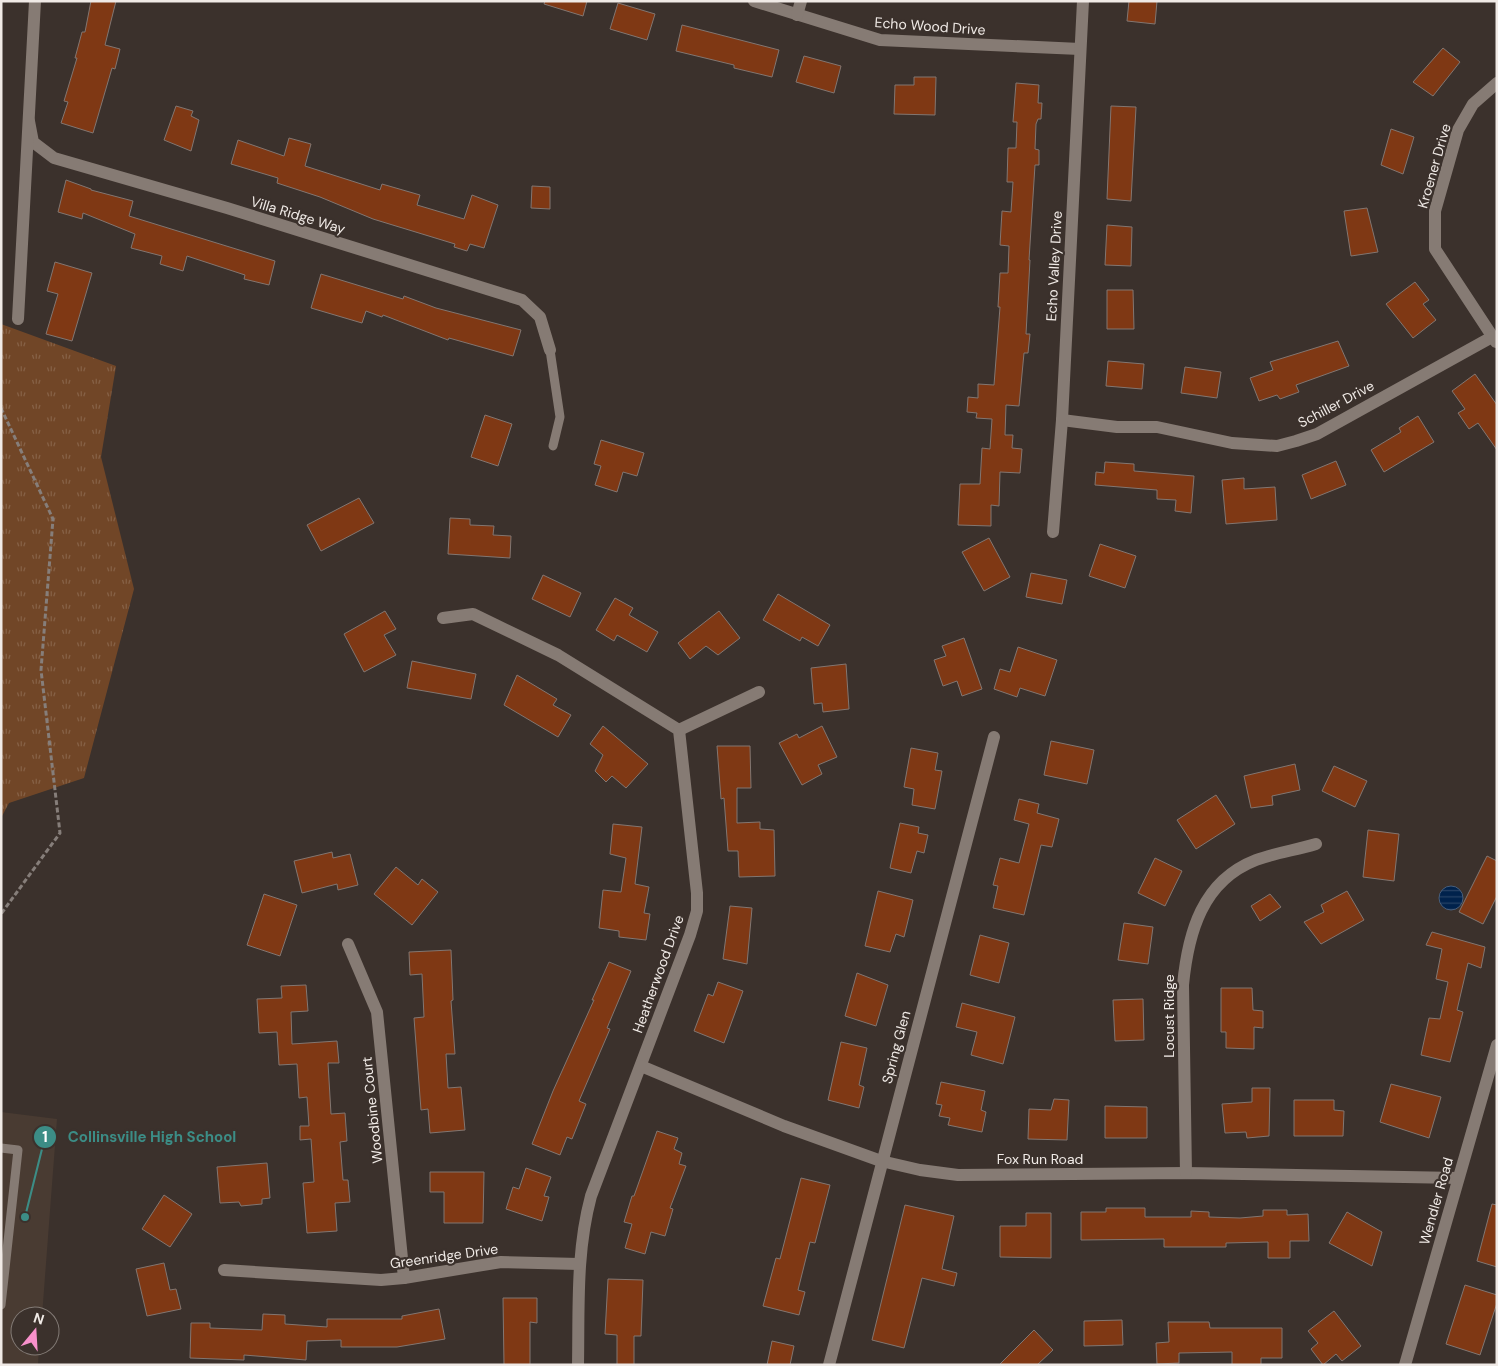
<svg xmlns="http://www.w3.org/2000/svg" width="1498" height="1366" viewBox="0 0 1498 1366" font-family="'DM Sans',sans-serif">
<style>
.built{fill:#493b32}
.grass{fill:url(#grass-tufts)}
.water{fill:url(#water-rules);stroke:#485e7a}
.building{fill:#7f3814;stroke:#827671}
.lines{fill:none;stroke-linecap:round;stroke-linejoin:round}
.path{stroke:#867e7a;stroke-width:3;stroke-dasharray:5 2.5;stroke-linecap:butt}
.service{stroke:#867b74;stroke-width:9}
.minor{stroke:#867b74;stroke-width:12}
.labels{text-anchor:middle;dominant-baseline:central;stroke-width:4.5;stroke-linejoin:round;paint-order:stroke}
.street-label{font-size:14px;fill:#f0eae6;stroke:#3b312c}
.leader{fill:none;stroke:#3c8d86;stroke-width:2}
.callout-dot{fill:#3c8d86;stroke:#3b312c;stroke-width:2}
.mark-label{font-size:15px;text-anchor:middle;font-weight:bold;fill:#fff}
.callout-label{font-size:15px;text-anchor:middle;font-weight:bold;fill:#3c8d86;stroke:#3b312c;stroke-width:4.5;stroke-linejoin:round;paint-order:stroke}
</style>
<defs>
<pattern id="grass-tufts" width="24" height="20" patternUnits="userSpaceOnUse" patternTransform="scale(1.25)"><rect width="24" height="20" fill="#714627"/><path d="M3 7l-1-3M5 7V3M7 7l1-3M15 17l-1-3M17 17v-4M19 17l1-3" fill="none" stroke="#866146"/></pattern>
<pattern id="water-rules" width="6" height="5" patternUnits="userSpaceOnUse" patternTransform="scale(1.25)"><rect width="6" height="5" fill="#00224c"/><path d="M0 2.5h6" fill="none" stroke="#264266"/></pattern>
</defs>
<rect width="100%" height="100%" fill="#3b312c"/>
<polygon class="built" points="1,1112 57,1119 42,1316 20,1316 20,1346 39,1346 38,1365 1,1365"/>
<polygon class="grass" points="1,324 116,366 101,457 134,589 84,778 9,803 1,818"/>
<circle class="water" cx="1451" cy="898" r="12"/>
<g class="building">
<polygon points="91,1 116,1 105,45 120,49 115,69 112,68 93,133 61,123 68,102 64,101 77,58 75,58 82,32 85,32"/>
<polygon points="545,1 587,1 583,16 544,4"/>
<polygon points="1129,1 1157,1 1155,24 1127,21"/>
<polygon points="618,3 655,14 647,40 610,29"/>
<polygon points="682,25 779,50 772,77 734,68 734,65 676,51"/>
<polygon points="1443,48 1460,62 1433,96 1413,82"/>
<polygon points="804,56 841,66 834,93 796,82"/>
<polygon points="914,77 936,77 935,115 894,114 895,85 914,85"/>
<polygon points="1016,83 1039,85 1038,103 1042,103 1041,119 1038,119 1036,124 1035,149 1039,150 1039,165 1035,165 1029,260 1030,260 1026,334 1030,334 1028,353 1024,353 1019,406 1006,405 1005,435 1013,435 1012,448 1022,449 1020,473 1000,472 999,506 991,505 991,526 958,525 960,484 980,484 982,448 990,449 992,419 976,418 977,413 967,412 968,397 978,398 978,384 994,385 1000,307 998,307 1000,273 1008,273 1009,246 1000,245 1002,211 1011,212 1013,182 1007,182 1008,148 1016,148 1017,122 1013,122"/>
<polygon points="176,106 193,111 191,116 199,120 191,151 164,140"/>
<polygon points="1111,106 1136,107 1131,201 1107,199"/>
<polygon points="1391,129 1414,137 1403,174 1381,165"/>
<polygon points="289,138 311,144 305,166 380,190 382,184 420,195 417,205 464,219 472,195 498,205 484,248 470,244 467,251 454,247 455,244 373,219 320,197 277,183 278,178 231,164 238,140 284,156"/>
<polygon points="66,180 91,189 91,190 133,201 129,216 275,261 269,285 244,279 245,275 187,256 183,271 160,264 162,256 131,248 135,234 83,213 82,219 58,212"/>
<polygon points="532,186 550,187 550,209 531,208"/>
<polygon points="1367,208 1378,252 1351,256 1344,211"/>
<polygon points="1107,225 1132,227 1131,266 1105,265"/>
<polygon points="55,262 92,273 72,341 46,334 58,294 47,291"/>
<polygon points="321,274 403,299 404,296 436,308 521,330 513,356 449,338 448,340 383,315 382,317 366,311 362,323 311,308"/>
<polygon points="1415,282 1429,300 1423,304 1436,320 1413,338 1386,304"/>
<polygon points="1107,290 1133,290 1134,329 1107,329"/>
<polygon points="1338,341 1349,366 1296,385 1299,392 1280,399 1277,395 1259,401 1250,378 1273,370 1270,362"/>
<polygon points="1108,361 1144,364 1142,389 1106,386"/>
<polygon points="1185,367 1221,372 1217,398 1181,393"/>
<polygon points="1475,374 1497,405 1497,450 1478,423 1469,429 1458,413 1465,409 1452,391"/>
<polygon points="485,415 512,424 498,466 471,457"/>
<polygon points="1418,416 1434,442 1384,472 1371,450 1401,432 1399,428"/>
<polygon points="601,440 644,453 637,476 623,472 617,492 595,485 601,466 594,464"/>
<polygon points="1336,461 1346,485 1311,499 1302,475"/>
<polygon points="1105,462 1134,464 1134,471 1194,476 1191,513 1175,511 1176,500 1157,499 1157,490 1095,485 1096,472 1104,473"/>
<polygon points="1244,478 1244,489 1275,487 1277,520 1226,524 1222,480"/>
<polygon points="359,498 374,523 321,551 307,525"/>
<polygon points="450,518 470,519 470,525 494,526 493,535 511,536 510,558 448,554"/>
<polygon points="989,538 1010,577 984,591 962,552"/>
<polygon points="1100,544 1136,556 1125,588 1089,576"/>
<polygon points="1031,573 1067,580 1062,604 1026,597"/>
<polygon points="543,575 581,593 570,617 532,599"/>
<polygon points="778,594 830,625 818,646 802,637 800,641 763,620"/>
<polygon points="615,598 633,608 629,615 658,632 647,652 617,635 614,641 596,630"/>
<polygon points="385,611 396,629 384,635 396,655 364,672 344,634"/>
<polygon points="719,611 740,638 718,655 706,646 690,659 678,643"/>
<polygon points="964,638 982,689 962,696 957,681 943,686 934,660 946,656 942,646"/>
<polygon points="1018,647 1057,660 1045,696 1020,688 1017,697 994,689 1000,669 1010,672"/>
<polygon points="412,661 476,674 471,699 407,688"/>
<polygon points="846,664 849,709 823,712 822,703 814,704 811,668"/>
<polygon points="517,675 557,699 553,705 571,715 558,737 504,705"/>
<polygon points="603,726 648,764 626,788 612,776 606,782 595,771 603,755 590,744"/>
<polygon points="822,726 837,757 818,765 822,774 802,785 779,743 797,734 799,738"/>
<polygon points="1051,741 1094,750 1087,784 1044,775"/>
<polygon points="717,746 750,746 751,788 737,788 737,823 760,822 760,829 774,830 775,876 739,877 738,851 728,851 724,798 721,799"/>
<polygon points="911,748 938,753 935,770 942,771 935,809 912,805 914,789 904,787"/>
<polygon points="1295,764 1300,790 1272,796 1273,805 1251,808 1244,776"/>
<polygon points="1334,766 1367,781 1355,807 1322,791"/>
<polygon points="1216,795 1235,824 1196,849 1177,820"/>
<polygon points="1019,799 1039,804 1037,813 1059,819 1052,847 1041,845 1024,915 993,908 998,886 993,885 1000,858 1019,863 1029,824 1014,820"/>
<polygon points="900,823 919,827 918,833 928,835 924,853 917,851 911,873 890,868"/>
<polygon points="613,824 642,827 635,884 649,887 644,913 650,914 646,940 619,937 619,931 599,928 603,890 621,892 626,858 610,854"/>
<polygon points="1368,830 1399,834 1394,881 1363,877"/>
<polygon points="332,852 333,858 350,854 358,885 338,890 337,884 302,893 294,861"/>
<polygon points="1487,856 1497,861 1497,896 1483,924 1459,912"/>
<polygon points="1155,858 1182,871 1165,906 1138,893"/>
<polygon points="396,867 418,885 422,879 438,892 412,925 374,894"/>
<polygon points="878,891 913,900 904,937 896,934 890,952 865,946"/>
<polygon points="1347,891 1364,920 1321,944 1304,922 1324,912 1321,905"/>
<polygon points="264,894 297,905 280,956 247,945"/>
<polygon points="1270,894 1281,907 1260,921 1251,906"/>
<polygon points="730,906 752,908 747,964 723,959"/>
<polygon points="1124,923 1153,927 1148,964 1118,960"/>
<polygon points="1432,932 1485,947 1481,968 1468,963 1457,1010 1463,1012 1450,1062 1421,1055 1429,1018 1440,1019 1448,982 1436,979 1442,949 1426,945"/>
<polygon points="980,935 1009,943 999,983 970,975"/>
<polygon points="451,950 453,1000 451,1001 455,1054 446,1054 448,1088 461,1087 465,1130 430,1133 428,1109 421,1110 414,1018 424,1017 422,974 410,975 409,952"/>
<polygon points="609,962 631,971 607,1028 610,1029 579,1101 586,1104 572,1139 567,1137 560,1155 532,1144 553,1091 594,1000 592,1000"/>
<polygon points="857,973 888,985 876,1026 845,1016"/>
<polygon points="718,982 743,991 724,1043 694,1031 708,994 713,996"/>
<polygon points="306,985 308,1011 291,1012 292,1044 337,1041 339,1063 328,1063 331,1114 345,1113 347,1141 340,1142 343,1180 348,1180 350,1202 335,1203 337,1231 307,1233 303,1183 314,1182 311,1139 300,1140 300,1126 309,1126 307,1097 299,1098 297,1064 279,1065 277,1032 259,1033 257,999 282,998 281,986"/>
<polygon points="1221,988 1252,988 1253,1010 1263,1011 1263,1028 1254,1027 1254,1049 1226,1048 1226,1032 1221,1032"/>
<polygon points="1143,999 1144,1040 1115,1041 1113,1000"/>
<polygon points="962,1003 1015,1017 1003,1064 971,1055 977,1032 956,1027"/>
<polygon points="841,1042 867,1048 859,1085 864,1087 859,1108 828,1100"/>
<polygon points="941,1082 985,1091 981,1110 986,1112 982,1132 948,1125 950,1118 939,1116 942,1105 936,1104"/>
<polygon points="1391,1084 1441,1097 1429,1138 1380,1122"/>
<polygon points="1252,1088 1270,1088 1269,1136 1247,1138 1246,1132 1225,1133 1222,1104 1252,1102"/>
<polygon points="1054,1099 1069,1100 1067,1140 1028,1139 1029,1109 1051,1110"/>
<polygon points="1294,1100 1334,1100 1334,1110 1344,1111 1343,1136 1294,1136"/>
<polygon points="1105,1106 1147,1107 1147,1138 1105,1138"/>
<polygon points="657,1131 678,1138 674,1149 682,1153 679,1164 686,1166 670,1208 673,1209 665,1236 651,1232 645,1254 625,1248 632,1224 624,1222 632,1196 634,1196"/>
<polygon points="267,1163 270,1198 262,1199 262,1204 241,1206 239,1202 220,1203 217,1167"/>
<polygon points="526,1168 551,1177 544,1196 549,1197 542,1221 506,1209 513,1187 519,1189"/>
<polygon points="430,1172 484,1172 483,1223 444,1223 444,1192 430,1192"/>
<polygon points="801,1178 830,1185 815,1243 810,1242 798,1290 805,1292 799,1315 763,1306 776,1258 780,1259"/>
<polygon points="164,1195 192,1214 170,1247 142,1229"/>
<polygon points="1492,1204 1497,1205 1497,1267 1477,1261"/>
<polygon points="905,1205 954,1216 942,1269 957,1273 954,1286 922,1278 904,1348 872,1340"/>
<polygon points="1106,1208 1145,1208 1145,1217 1191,1217 1191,1211 1209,1212 1209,1217 1240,1218 1263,1216 1263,1210 1287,1210 1287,1215 1308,1214 1309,1241 1290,1241 1290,1258 1268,1258 1268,1242 1226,1243 1226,1247 1164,1247 1164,1239 1081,1240 1081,1212 1106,1212"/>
<polygon points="1347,1212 1382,1232 1372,1266 1329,1243"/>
<polygon points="1026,1213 1051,1213 1051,1258 1000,1257 1000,1226 1026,1226"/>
<polygon points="164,1263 170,1290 176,1289 181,1309 147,1316 136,1269"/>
<polygon points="608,1279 643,1280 641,1336 634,1336 634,1365 617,1365 617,1335 605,1334"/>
<polygon points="1465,1285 1497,1295 1497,1303 1480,1355 1446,1344"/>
<polygon points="503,1298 537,1298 537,1323 530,1322 530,1365 504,1365"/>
<polygon points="439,1309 445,1339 397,1347 341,1347 341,1340 307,1341 306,1360 244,1355 244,1360 190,1358 191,1323 210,1323 210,1328 262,1330 263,1314 285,1315 285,1324 327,1327 327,1319 402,1319 402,1316"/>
<polygon points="1334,1311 1361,1346 1342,1361 1336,1354 1323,1365 1311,1349 1318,1343 1308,1331"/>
<polygon points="1122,1320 1123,1345 1084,1346 1084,1321"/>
<polygon points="1168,1322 1209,1322 1210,1328 1282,1328 1282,1358 1261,1358 1261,1365 1232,1365 1232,1352 1179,1353 1179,1363 1157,1364 1156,1343 1169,1342"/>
<polygon points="1034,1330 1053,1350 1037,1365 999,1365"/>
<polygon points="772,1341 794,1346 790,1365 767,1365"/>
</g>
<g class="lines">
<polyline class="path" points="1,408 53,519 41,670 60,833 1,914"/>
<g class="service">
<polyline points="550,350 560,417 553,446"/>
<polyline points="1,1148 18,1150 1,1305"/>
</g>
<g class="minor">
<polyline points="754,1 880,40 1080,49"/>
<polyline points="797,15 801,1"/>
<polyline points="29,121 33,142 54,158 227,208 522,300 540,317 550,350"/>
<polyline points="18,319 35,1"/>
<polyline points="1496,342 1435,249 1435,211 1458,130 1473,104 1497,83"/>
<polyline points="1062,420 1117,427 1157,427 1232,443 1277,446 1296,441 1317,434 1492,337"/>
<polyline points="1053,532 1062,420 1083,1"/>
<path d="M443,618L473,614L558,655L679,730L697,893V911L690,935L591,1196C576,1252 579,1307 578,1365"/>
<polyline points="679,730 759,692"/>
<polyline points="348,944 377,1012 404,1278"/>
<polyline points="641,1066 784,1126 881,1161 920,1170 958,1175 1186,1173 1458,1178"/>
<path d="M1186,1173L1183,985C1188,933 1202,881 1256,860C1275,853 1296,850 1316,844"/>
<polyline points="224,1270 381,1280 404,1278 501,1262 579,1264"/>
<polyline points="829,1365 994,737"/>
<polyline points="1405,1365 1497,1045"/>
</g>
</g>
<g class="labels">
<g class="street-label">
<text transform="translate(930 26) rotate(4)">Echo Wood Drive</text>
<text transform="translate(1434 166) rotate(-74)">Kroener Drive</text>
<text transform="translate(298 215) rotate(17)">Villa Ridge Way</text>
<text transform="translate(1054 266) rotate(-87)">Echo Valley Drive</text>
<text transform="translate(1336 404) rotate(-28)">Schiller Drive</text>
<text transform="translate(658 974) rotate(-70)">Heatherwood Drive</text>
<text transform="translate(1169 1016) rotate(-90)">Locust Ridge</text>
<text transform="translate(896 1047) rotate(-75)">Spring Glen</text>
<text transform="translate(372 1110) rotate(-96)">Woodbine Court</text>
<text x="1040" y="1159">Fox Run Road</text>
<text transform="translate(1436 1201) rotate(-74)">Wendler Road</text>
<text transform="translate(444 1256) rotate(-8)">Greenridge Drive</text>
</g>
</g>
<path class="leader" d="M25 1217L45 1137"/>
<g class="callout-dot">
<circle cx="25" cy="1217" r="5"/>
<circle cx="45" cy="1137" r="12"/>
</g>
<g class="mark-label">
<text x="45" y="1142">1</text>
</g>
<g class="callout-label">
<text x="152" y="1142">Collinsville High School</text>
</g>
<rect width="1498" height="1366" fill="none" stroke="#f0eae6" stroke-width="5"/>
<g transform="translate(35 1331) rotate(18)"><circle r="24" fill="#3b312c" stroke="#837b76"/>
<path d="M0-4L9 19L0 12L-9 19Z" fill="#f890cb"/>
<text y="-8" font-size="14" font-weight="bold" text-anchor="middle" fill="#f0eae6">N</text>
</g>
</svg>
